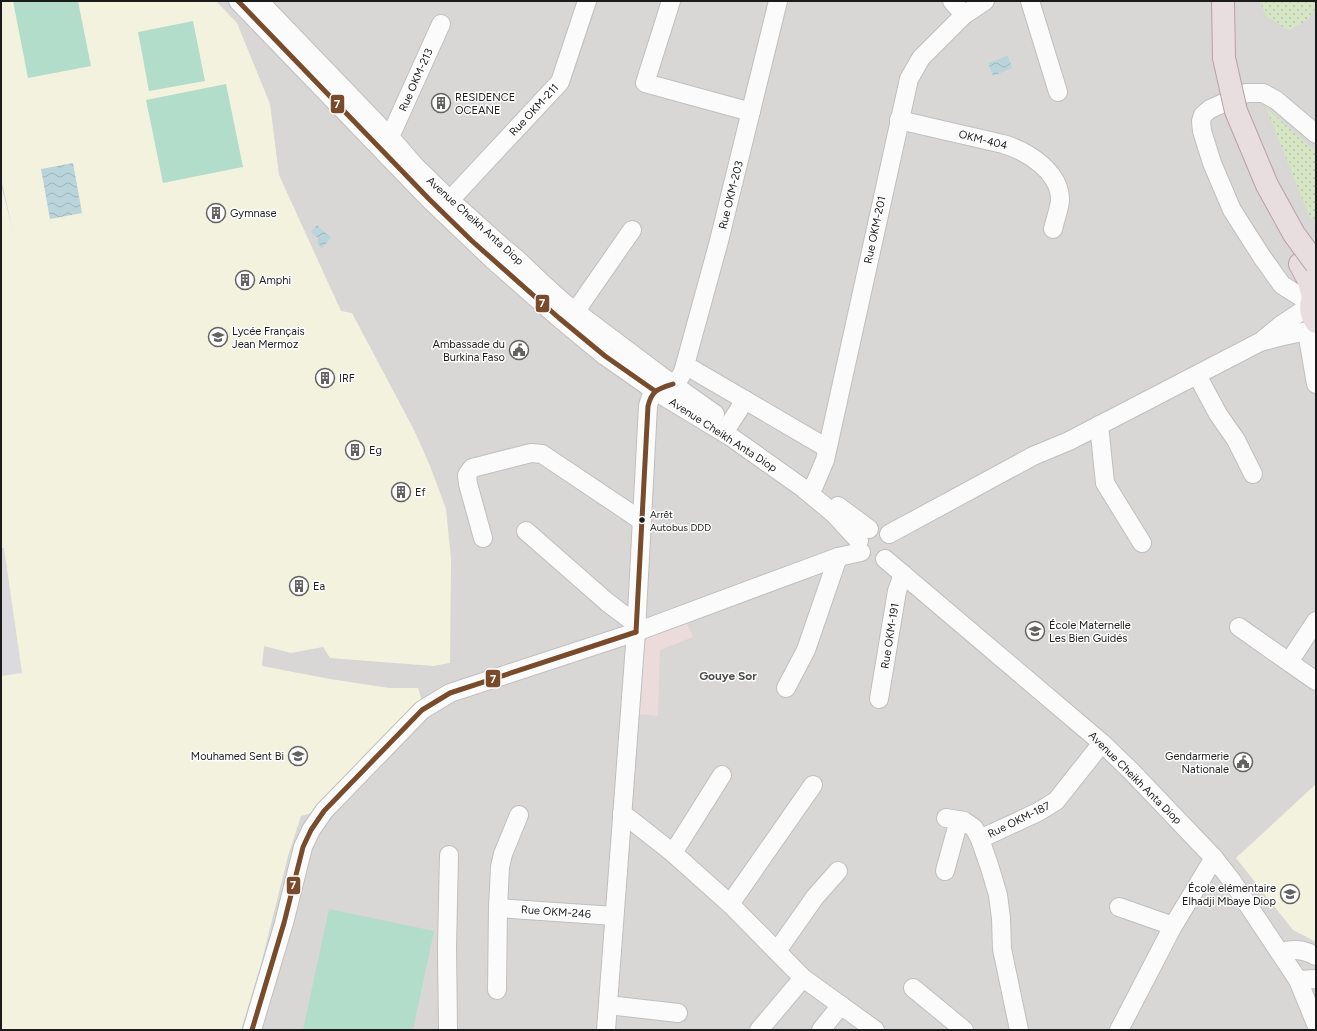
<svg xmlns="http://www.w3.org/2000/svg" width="1317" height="1031" viewBox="0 0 1317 1031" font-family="Figtree,sans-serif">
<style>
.residential{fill:#d8d7d5}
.commercial{fill:#ebdbda}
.education{fill:#f3f2de}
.grass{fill:url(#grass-dots)}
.pitch{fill:#b2ddca}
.plaza{fill:#dbdade}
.water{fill:url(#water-waves)}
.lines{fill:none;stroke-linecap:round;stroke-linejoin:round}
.minor-casing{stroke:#c0bfbe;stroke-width:20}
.highway-casing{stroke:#bb9ea6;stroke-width:24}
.minor{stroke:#fcfbfb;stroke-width:18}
.highway{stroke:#e8dedf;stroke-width:22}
.highway-bridge-casing{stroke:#bb9ea6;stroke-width:24;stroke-linecap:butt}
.highway-bridge{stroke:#e8dedf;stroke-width:22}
.bus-1-casing{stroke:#fff;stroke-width:8}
.bus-1{stroke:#7a4b2a;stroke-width:5}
.bus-dot{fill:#1b1b1b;stroke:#fff;stroke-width:1.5}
.labels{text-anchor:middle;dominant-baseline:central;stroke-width:3;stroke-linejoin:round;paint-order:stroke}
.bus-label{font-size:10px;fill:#1b1b1b;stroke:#fff;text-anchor:start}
.street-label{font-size:11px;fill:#1b1b1b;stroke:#fff}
.poi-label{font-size:11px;fill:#1b1b1b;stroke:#fff;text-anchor:start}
.neighbourhood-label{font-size:12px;font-weight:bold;fill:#4e4e4e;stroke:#fff}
.line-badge{stroke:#fff;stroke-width:1.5}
.badge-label{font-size:11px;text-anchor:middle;font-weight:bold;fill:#fff}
</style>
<defs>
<pattern id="grass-dots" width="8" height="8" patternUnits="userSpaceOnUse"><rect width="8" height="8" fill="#d6e5c4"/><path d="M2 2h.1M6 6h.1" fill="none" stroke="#b7c4a8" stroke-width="1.8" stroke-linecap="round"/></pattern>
<pattern id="water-waves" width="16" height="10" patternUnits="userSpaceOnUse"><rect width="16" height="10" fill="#b9d4da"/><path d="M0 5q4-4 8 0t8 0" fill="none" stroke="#9eb5ba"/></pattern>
</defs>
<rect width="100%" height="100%" fill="#e9e7e4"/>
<rect class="residential" x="1" y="1" width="1315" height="1029"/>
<polygon class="commercial" points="686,621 693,637 660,650 658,716 638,714 642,650 646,638 654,632"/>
<g class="education">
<polygon points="1,1 216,1 237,23 270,104 279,175 341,311 352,313 415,432 430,466 446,509 451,559 450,663 433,666 330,658 323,647 291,653 264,646 262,666 330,679 389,688 418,688 422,701 315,812 301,816 288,856 261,964 241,1030 1,1030 1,185 12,227 1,178"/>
<polygon points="1316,784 1316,942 1293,930 1236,858"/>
</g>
<g class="grass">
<path d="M1260,1H1316C1316,18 1301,23 1289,31L1266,16Z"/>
<polygon points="1266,108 1316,151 1316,219 1310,218"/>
</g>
<g class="pitch">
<polygon points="13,1 78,1 91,66 28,78"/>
<polygon points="193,21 205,81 149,91 138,32"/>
<polygon points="226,84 243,167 163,183 146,100"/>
<polygon points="329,909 434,931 413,1030 303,1030"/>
</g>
<polygon class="plaza" points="1,548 4,548 22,673 1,676"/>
<g class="water">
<polygon points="1008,56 1012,68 993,76 988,63"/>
<polygon points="73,163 82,213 50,219 41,169"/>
<polygon points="317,225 331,238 322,248 318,244 318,238 311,232"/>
</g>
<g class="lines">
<defs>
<g id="minor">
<polyline points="238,1 429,199 493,260 559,318 605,356 655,391 731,437 803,488 833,513 859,541"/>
<polyline points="259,1 390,137 415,166 450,200 499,244 517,259 542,283 563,302 660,375 715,414"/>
<polyline points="671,1 645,83 751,112"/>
<polyline points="952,1 964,15"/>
<polyline points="1030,1 1058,92"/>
<path d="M899,120L1003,144C1027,151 1061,172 1060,201C1059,210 1055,220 1053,229"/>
<polyline points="390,137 441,24"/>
<polyline points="450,200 560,82 587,1"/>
<polyline points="1311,303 1282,285 1262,257 1232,210 1212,163 1202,131 1201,121 1203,115 1210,109 1246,93 1263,93 1276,100 1316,134"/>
<polyline points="575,312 632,230"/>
<polyline points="1307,332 1316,384"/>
<polyline points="1264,339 1281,325 1311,305"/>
<polyline points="685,365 827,448"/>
<polyline points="1197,375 1218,414 1236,440 1253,474"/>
<polyline points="729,425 745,400"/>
<polyline points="1099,425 1105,483 1142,543"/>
<polyline points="814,486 825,460 909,79 921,58 964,15 985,1"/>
<polyline points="838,506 869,529"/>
<polyline points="526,531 607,602 636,624"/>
<polyline points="889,534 1033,456 1069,441 1260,342 1279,337 1316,329"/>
<polyline points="483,538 468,484 467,475 472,468 531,453 542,454 642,521"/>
<polyline points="885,559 1102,743 1131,771 1214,858 1232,881 1298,980 1316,1024"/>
<polyline points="1239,627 1316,681"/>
<polyline points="1289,662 1316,621"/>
<polyline points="786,688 806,650 838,557"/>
<polyline points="879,699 897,591 903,574"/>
<polyline points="622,813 673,853 730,904 803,978 875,1030"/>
<polyline points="946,818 964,821 974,828 980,839 990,868 998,895 1001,918 1002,949 1019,1030"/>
<polyline points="980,839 1038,812 1056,801 1102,743"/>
<polyline points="673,853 722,775"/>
<polyline points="945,871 959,820"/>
<polyline points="730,904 813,785"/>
<polyline points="1119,907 1173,926"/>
<polyline points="498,908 614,916"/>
<polyline points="777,951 815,897 838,871"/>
<path d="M1280,952C1294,949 1303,949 1316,956"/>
<polyline points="1298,980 1316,979"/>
<polyline points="913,988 964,1030"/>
<polyline points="497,990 498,908 500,867 503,854 519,815"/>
<polyline points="608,1005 678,1013"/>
<polyline points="252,1030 284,923 303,847 311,830 324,811 422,710 450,693 636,632 838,557 861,552"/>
<polyline points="448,1030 447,947 449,855"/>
<path d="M606,1030L636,632L648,406C653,385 659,393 673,384C680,380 683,373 685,365L719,241L778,1"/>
<polyline points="759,1030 803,978"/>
<polyline points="821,1030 841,1005"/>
<polyline points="1119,1030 1173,926 1214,858"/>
</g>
<g id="highway">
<polyline points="1300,264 1309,281 1313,298"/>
<path d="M1316,293C1310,303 1309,312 1316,322"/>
</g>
</defs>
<use href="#minor" class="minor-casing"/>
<use href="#highway" class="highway-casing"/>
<use href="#minor" class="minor"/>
<use href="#highway" class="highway"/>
<defs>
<polyline id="highway-bridge" points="1223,1 1224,58 1236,111 1267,185 1294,234 1316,264"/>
</defs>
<use href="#highway-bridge" class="highway-bridge-casing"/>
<use href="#highway-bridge" class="highway-bridge"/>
<defs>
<g id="bus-1">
<polyline points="238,1 429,199 472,241 559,318 605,356 655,391"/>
<path d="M636,632L648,406C652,390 658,389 673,384"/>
<polyline points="252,1030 284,923 303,847 311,830 324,811 422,710 450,693 636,632"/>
</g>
</defs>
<use href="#bus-1" class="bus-1-casing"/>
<use href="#bus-1" class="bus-1"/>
</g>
<defs>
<symbol id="building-ring" viewBox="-11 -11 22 22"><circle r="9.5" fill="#fff" stroke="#636261" stroke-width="1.5"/><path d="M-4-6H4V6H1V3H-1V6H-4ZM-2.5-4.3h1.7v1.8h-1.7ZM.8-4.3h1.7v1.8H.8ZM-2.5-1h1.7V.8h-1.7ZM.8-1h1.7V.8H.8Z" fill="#636261"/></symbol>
<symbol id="school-ring" viewBox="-11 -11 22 22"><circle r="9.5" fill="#fff" stroke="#636261" stroke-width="1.5"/><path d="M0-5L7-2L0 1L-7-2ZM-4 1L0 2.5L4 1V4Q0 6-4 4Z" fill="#636261"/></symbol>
<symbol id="civic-ring" viewBox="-11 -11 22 22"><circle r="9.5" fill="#fff" stroke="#636261" stroke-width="1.5"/><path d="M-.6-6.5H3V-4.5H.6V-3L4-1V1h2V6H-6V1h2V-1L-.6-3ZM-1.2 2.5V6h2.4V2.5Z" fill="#636261"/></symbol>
</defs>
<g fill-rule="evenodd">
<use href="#building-ring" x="430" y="92" width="22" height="22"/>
<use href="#building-ring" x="205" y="202" width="22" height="22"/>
<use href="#building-ring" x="234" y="269" width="22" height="22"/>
<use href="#school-ring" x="207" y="326" width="22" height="22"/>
<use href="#civic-ring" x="508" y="339" width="22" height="22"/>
<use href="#building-ring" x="314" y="367" width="22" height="22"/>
<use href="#building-ring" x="344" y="439" width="22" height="22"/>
<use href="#building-ring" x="390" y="481" width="22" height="22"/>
<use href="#building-ring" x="288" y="575" width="22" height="22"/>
<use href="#school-ring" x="1024" y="620" width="22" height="22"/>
<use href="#school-ring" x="287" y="745" width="22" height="22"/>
<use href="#civic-ring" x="1232" y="751" width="22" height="22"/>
<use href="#school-ring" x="1279" y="883" width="22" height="22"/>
</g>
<circle class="bus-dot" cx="642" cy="520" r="3.5"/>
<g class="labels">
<g class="bus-label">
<text x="650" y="514">Arrêt<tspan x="650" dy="13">Autobus DDD</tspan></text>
</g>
<g class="street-label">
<text transform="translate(416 80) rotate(-66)">Rue OKM-213</text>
<text transform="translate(534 110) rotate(-47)">Rue OKM-211</text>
<text transform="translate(983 140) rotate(14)">OKM-404</text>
<text transform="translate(731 195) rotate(-76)">Rue OKM-203</text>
<text transform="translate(475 221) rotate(42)">Avenue Cheikh Anta Diop</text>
<text transform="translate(875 230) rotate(-78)">Rue OKM-201</text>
<text transform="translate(723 435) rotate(33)">Avenue Cheikh Anta Diop</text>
<text transform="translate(890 636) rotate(-81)">Rue OKM-191</text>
<text transform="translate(1135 778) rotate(45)">Avenue Cheikh Anta Diop</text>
<text transform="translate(1019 820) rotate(-26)">Rue OKM-187</text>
<text transform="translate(556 912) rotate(4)">Rue OKM-246</text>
</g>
<g class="poi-label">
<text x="455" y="97">RESIDENCE<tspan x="455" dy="13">OCEANE</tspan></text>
<text x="230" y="213">Gymnase</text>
<text x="259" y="280">Amphi</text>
<text x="232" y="331">Lycée Français<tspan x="232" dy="13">Jean Mermoz</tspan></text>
<text x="505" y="344" text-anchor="end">Ambassade du<tspan x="505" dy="13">Burkina Faso</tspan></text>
<text x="339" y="378">IRF</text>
<text x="369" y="450">Eg</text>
<text x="415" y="492">Ef</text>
<text x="313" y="586">Ea</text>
<text x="1049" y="625">École Maternelle<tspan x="1049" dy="13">Les Bien Guidés</tspan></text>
<text x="284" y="756" text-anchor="end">Mouhamed Sent Bi</text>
<text x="1229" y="756" text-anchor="end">Gendarmerie<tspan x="1229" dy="13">Nationale</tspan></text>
<text x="1276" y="888" text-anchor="end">École elémentaire<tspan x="1276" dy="13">Elhadji Mbaye Diop</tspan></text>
</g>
<g class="neighbourhood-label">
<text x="728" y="676">Gouye Sor</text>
</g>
</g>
<g class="line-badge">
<rect x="330" y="94" width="15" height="20" rx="4" fill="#7a4b2a"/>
<rect x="535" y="294" width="15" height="19" rx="4" fill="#7a4b2a"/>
<rect x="485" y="669" width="16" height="19" rx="4" fill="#7a4b2a"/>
<rect x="286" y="876" width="15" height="19" rx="4" fill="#7a4b2a"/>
</g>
<g class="badge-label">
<text x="337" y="108">7</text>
<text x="542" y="307">7</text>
<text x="493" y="683">7</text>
<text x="293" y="889">7</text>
</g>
<rect width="1317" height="1031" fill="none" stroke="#1b1b1b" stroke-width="4"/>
</svg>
